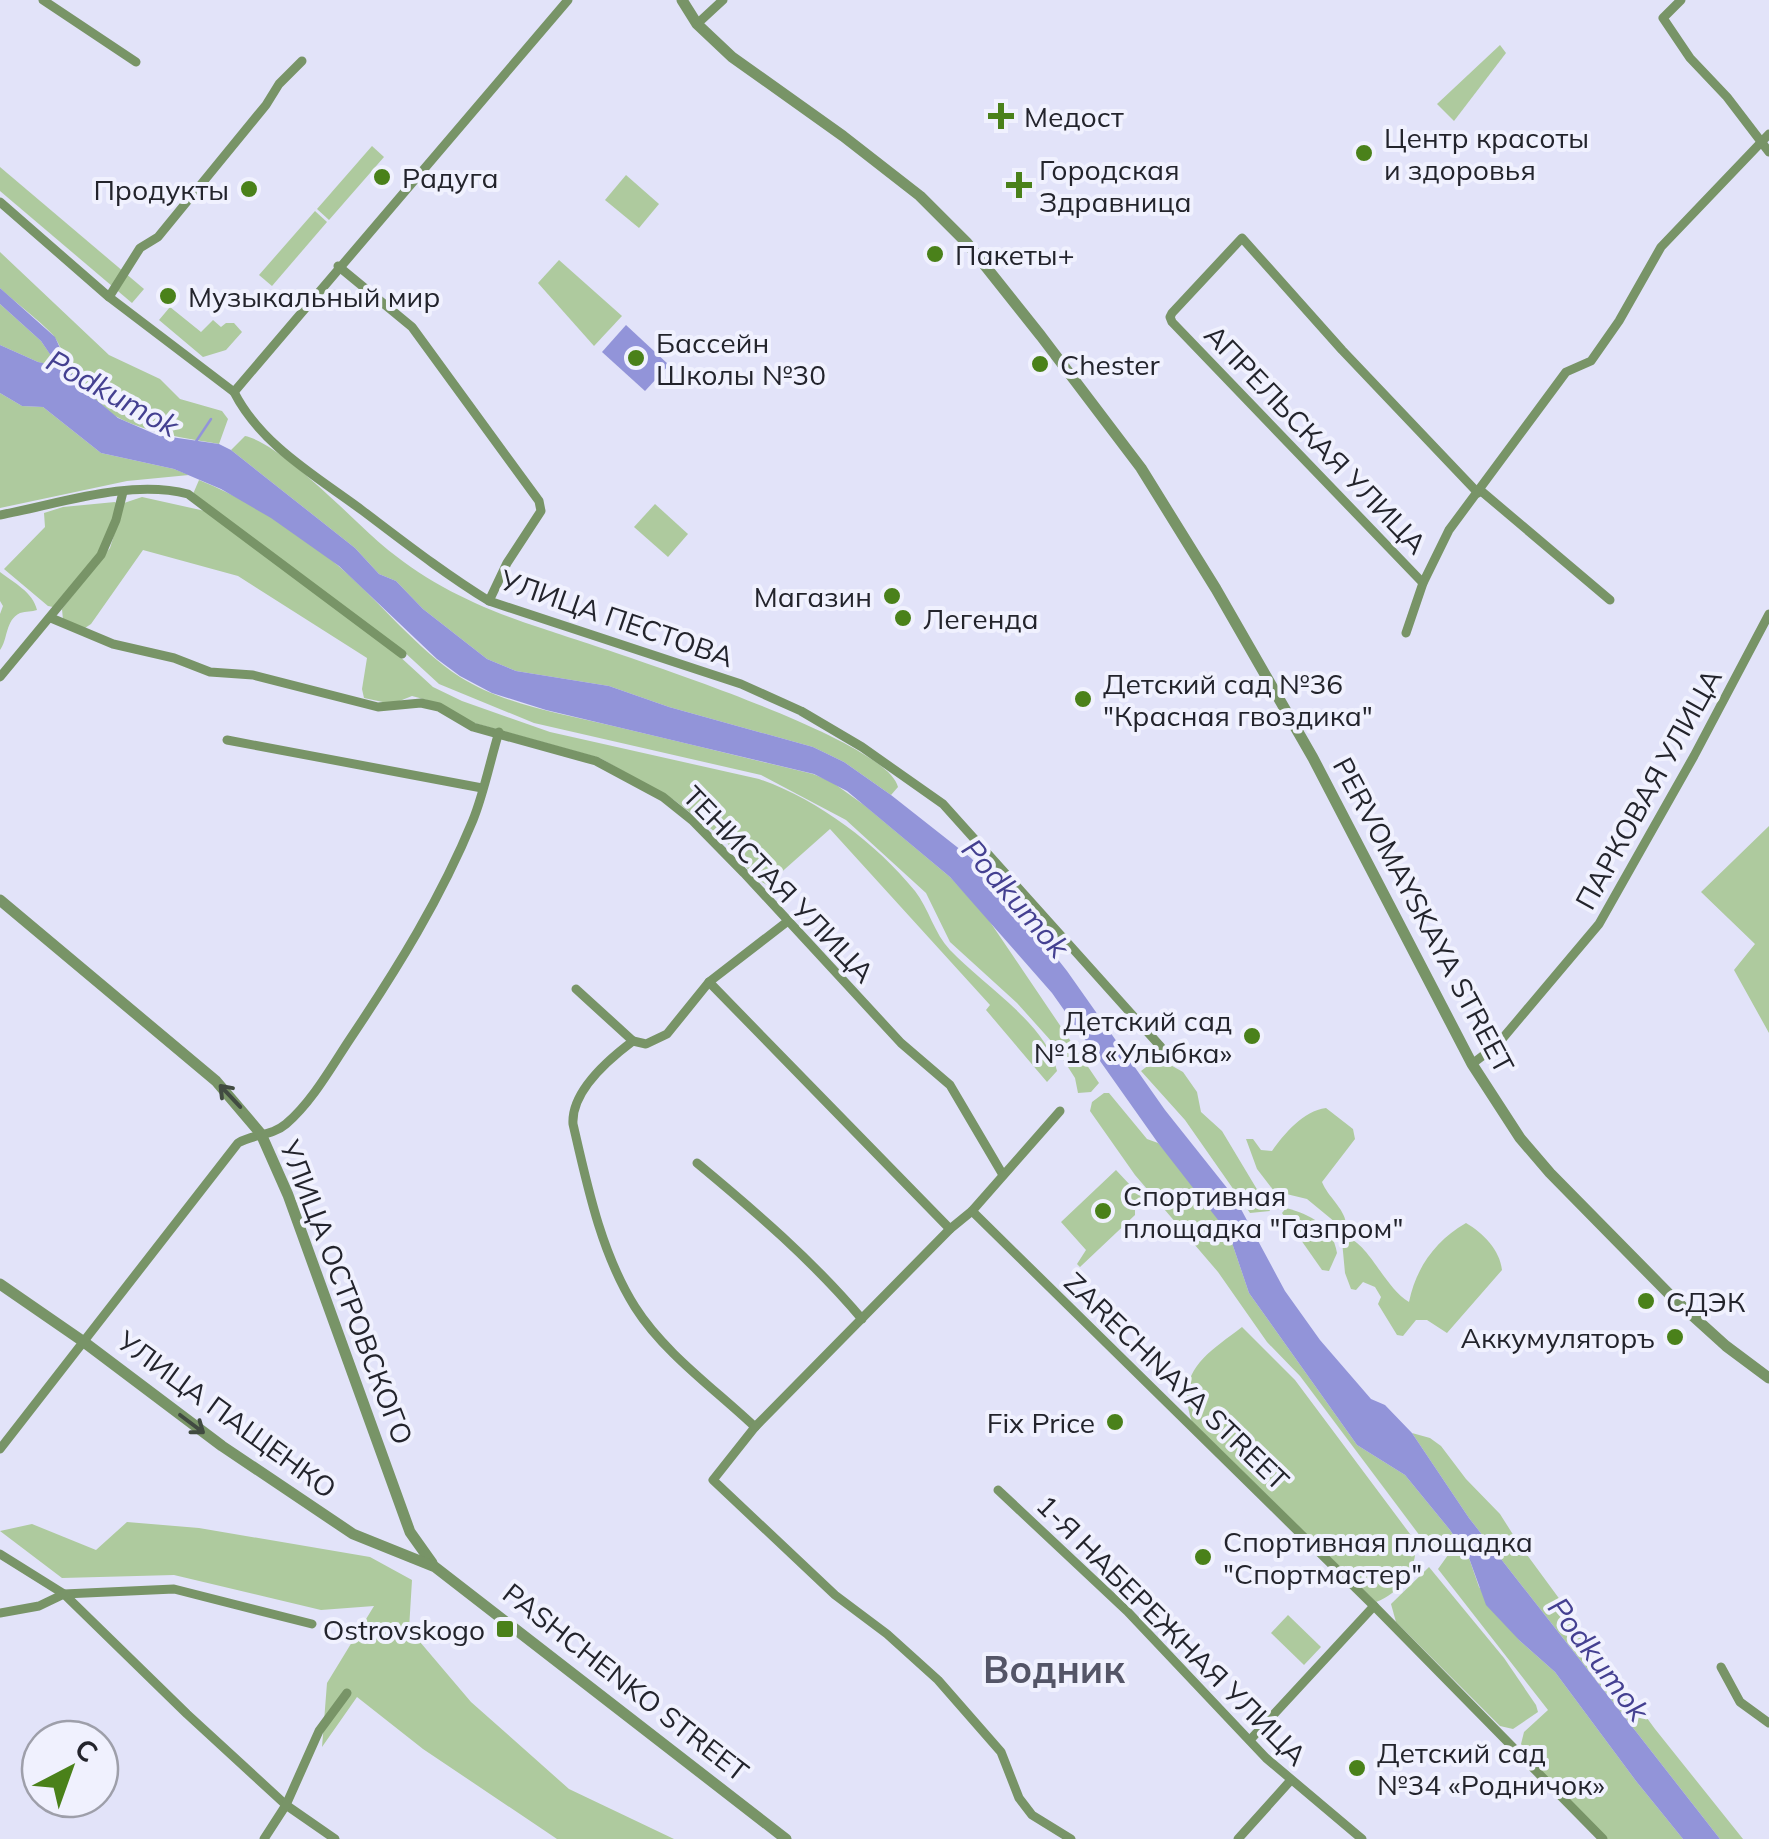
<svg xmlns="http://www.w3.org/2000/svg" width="1769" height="1839" viewBox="0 0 1769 1839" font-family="Mulish,sans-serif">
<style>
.green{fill:#aeca9e}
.water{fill:#9294d9}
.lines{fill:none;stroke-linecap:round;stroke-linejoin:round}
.stream{stroke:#9294d9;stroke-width:2.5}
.minor{stroke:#789467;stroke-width:9}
.tertiary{stroke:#789467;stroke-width:11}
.oneway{stroke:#414b41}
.poi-dot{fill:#4a811a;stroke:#f0f1fe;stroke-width:4}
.labels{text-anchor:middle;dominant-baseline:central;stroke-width:8;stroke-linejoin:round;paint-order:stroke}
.poi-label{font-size:28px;fill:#23242c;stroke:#f0f1fe;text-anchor:start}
.street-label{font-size:28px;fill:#23242c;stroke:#f0f1fe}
.water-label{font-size:30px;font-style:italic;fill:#444091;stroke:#f0f1fe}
.district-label{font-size:38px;font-weight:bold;fill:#545567;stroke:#f0f1fe}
</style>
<rect width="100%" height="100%" fill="#e2e3f9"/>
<g class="green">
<polygon points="1500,45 1506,53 1454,121 1437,104"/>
<polygon points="372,146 384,157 329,220 317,209"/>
<polygon points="0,167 144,289 132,303 0,191"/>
<polygon points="626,175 659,204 639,228 605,200"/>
<polygon points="315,211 327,222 272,286 259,275"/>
<path d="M0,252L109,355L160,379L180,399L222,411L228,419L219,444C168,435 112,429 77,384C66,370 64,349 53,335C37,318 17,304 0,288Z"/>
<polygon points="559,260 622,316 594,346 538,283"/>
<polygon points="0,304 41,341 59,367 38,362 0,345"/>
<polygon points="170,307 201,332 213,320 221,327 226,323 234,323 242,332 226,350 203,357 159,320"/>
<polygon points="0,393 22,406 43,407 101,453 174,469 189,475 127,481 0,508"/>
<path d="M245,436C280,443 352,519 381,544C429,585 482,609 541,628C597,647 887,737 898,787L891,795L844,762L813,747L669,707L609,686L516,671L487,659L423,609L396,581L379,574L355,548L231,450Z"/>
<path d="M199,480C249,500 302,533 342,569C381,603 416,648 460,677C505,705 562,714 613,726C680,742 747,758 813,774L832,782L864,805L950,877L986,916L1099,1083L1091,1092L1078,1093L1075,1078L1052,1042L1017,1003L950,942L926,893L846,820L761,775L534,723L439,684L402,650L193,494Z"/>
<path d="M142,497L205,511L397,654L433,687L462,701L550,732L759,779C817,799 876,843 915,891C929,909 934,933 950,950C982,984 1047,1024 1057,1071L1047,1082L986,1010L990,1005L830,829L767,885L754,877L724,839L674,800L600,758L467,721L427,700L412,696L392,704L364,698L362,689L367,658L238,576L143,550L91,624L85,628L63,620L62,609L110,548L124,503Z"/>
<polygon points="115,502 118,505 101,549 53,607 48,606 4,569 45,527 44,513 63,507"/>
<polygon points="655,504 688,534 668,557 634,527"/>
<path d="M0,572C14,583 33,592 37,610C32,612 26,611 20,613C5,620 8,640 0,650V614L3,606L0,601Z"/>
<polygon points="1769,826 1769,1033 1734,970 1755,944 1701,892"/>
<polygon points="1158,1058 1183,1072 1197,1092 1201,1112 1222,1131 1270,1211 1250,1213 1185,1120 1141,1071"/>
<polygon points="1104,1093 1109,1093 1147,1139 1158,1143 1192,1182 1229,1234 1249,1293 1357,1445 1405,1475 1450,1530 1469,1558 1479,1587 1520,1641 1555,1672 1636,1781 1683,1839 1607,1839 1546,1778 1521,1744 1524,1732 1548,1710 1438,1569 1448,1555 1443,1551 1432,1552 1300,1376 1267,1342 1218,1272 1135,1175 1090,1111 1092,1102"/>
<path d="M1326,1108L1353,1129L1355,1139L1322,1182C1328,1197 1344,1208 1346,1223L1341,1227L1307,1199L1274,1191L1257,1169L1246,1139H1253L1261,1150L1272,1151C1285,1133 1303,1111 1326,1108Z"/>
<polygon points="1116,1170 1145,1201 1135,1210 1135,1215 1080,1267 1077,1264 1086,1250 1061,1222"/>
<path d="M1286,1208C1311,1215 1332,1225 1337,1253L1329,1271L1322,1270L1282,1213Z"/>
<path d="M1466,1223C1483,1233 1500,1250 1502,1270L1447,1333L1427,1320H1416L1403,1336L1397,1335L1378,1304L1381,1297L1375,1287L1363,1282L1356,1290L1351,1289L1345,1273L1342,1241L1346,1237C1369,1243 1384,1287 1409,1302C1416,1268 1435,1241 1466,1223Z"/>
<path d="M1242,1327L1295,1380L1416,1542C1417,1569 1401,1592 1376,1602L1192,1422C1175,1372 1205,1355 1242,1327Z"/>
<polygon points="1412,1433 1430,1438 1441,1446 1466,1479 1500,1514 1519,1544 1655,1729 1743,1839 1720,1839 1469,1518"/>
<polygon points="127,1522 199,1528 370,1557 412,1580 409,1629 471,1702 569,1789 674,1839 557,1839 423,1749 357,1697 322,1747 327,1683 374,1606 321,1610 174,1575 62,1578 0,1531 32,1524 96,1550"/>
<polygon points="1429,1567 1504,1658 1536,1705 1538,1712 1513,1729 1500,1726 1396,1622 1391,1604"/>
<polygon points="1288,1615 1321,1647 1304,1665 1271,1633"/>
</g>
<g class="water">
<polygon points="0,288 55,337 76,383 118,418 157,435 219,444 231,450 355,548 379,574 396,581 423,609 487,659 516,671 609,686 669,707 813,747 844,762 891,795 971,858 1008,896 1067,971 1165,1110 1235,1198 1285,1291 1320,1340 1371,1399 1385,1405 1412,1433 1469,1518 1720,1839 1683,1839 1636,1781 1555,1672 1520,1641 1486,1605 1469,1558 1450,1530 1405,1475 1357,1445 1249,1293 1229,1234 1158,1143 1052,993 950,877 847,791 814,774 546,710 492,693 460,676 437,659 339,566 271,518 221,489 174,469 101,453 43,407 22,406 0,393 0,345 38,362 58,366 41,341 0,304"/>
<polygon points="626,325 669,365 645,391 602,352"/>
</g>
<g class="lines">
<polyline class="stream" points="195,443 211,419"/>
<g class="minor">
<polyline points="43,0 136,62"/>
<polyline points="1681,0 1663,18 1690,58 1727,97 1769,152"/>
<polyline points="697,24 723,0"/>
<path d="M0,202L109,297L234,392C261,445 316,476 363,511C404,542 445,574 489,601L741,684L801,711L862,747L943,804L1161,1047"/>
<polyline points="338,266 412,327 539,501 541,511 507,563 489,601"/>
<polyline points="109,297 140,248 158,237 266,105 279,84 302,61"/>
<polyline points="234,392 568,0"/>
<polyline points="1480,490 1610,600"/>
<path d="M0,515C59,504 129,479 188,494L402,654"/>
<polyline points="1423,583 1172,322 1170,317 1172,313 1242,238 1342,350 1478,493"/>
<polyline points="51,618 113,644 174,658 210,672 253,675 378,707 421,703 439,707 473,727 596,761 663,797 693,821 744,873 901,1043 950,1085 1003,1175"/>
<polyline points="1406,633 1423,583 1449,530 1566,372 1591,361 1619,321 1661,247 1769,134"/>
<polyline points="0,677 101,555 116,520 123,492"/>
<polyline points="227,740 482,788"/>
<path d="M788,921L709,982L667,1034L646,1044L633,1041C609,1059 571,1092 573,1124C587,1185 601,1253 635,1307C664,1353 716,1390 755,1427L713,1480L835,1595L887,1634L938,1680L1001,1752L1019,1798L1032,1815L1071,1839"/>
<polyline points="709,982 950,1229"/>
<polyline points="576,989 633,1041"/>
<polyline points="1472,1064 1497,1045 1599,924 1694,756 1769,614"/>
<path d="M697,1163C756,1212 812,1260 862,1319"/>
<polyline points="972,1211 1374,1606 1603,1839"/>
<polyline points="755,1427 950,1229 972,1211 1060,1111"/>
<path d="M0,1449L238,1143C253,1134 272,1136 286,1124C312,1102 332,1066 350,1039C397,969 441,898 473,820C484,793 490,761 499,732"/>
<polyline points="998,1490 1127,1611 1266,1758 1362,1839"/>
<polyline points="0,1554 64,1594 187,1714 286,1805 335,1839"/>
<polyline points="0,1613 39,1606 64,1594 174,1589 312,1624"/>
<polyline points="1721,1667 1740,1702 1769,1723"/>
<polyline points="1250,1740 1374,1606"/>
<polyline points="264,1839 286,1805 319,1731 347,1693"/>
<polyline points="1238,1839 1291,1780"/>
</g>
<g class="tertiary">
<polyline points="682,0 697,24 732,57 843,136 920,196 967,243 1041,336 1141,468 1216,589 1313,758 1472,1064 1520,1138 1550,1173 1673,1298 1726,1346 1769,1378"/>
<polyline points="0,900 216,1081 261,1134 288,1195 410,1532 432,1563"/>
<polyline points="0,1284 84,1342 222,1446 353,1534 435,1567 786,1839"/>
</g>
</g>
<defs><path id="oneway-shaft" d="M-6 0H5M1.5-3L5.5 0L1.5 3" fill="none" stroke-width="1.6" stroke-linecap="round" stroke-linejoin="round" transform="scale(2.5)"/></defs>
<g class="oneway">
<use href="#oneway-shaft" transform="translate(230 1096) rotate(-133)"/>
<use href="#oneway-shaft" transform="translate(192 1424) rotate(37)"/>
</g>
<g class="poi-dot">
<path d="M996 101h10v10h10v10h-10v10h-10v-10h-10v-10h10z"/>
<circle cx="1364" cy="153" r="10"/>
<circle cx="382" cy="177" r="10"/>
<path d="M1014 170h10v10h10v10h-10v10h-10v-10h-10v-10h10z"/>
<circle cx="249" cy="189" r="10"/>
<circle cx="935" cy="254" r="10"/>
<circle cx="168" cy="296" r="10"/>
<circle cx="636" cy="358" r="10"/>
<circle cx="1040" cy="364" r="10"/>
<circle cx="892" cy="596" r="10"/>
<circle cx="903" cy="618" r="10"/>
<circle cx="1083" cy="699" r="10"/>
<circle cx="1252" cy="1036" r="10"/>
<circle cx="1103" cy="1211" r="10"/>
<circle cx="1646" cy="1301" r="10"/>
<circle cx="1675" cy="1337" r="10"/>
<circle cx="1115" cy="1422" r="10"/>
<circle cx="1203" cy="1557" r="10"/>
<rect x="495" y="1619" width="20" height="20" rx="5"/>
<circle cx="1357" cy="1768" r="10"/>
</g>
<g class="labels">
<g class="poi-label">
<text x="1024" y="116">Медост</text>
<text x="1384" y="137">Центр красоты<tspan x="1384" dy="32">и здоровья</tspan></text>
<text x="1039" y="169">Городская<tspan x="1039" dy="32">Здравница</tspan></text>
<text x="402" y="177">Радуга</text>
<text x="229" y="189" text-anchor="end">Продукты</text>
<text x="955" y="254">Пакеты+</text>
<text x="188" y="296">Музыкальный мир</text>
<text x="656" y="342">Бассейн<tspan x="656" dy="32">Школы №30</tspan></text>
<text x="1060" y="364">Chester</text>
<text x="872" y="596" text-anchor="end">Магазин</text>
<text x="923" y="618">Легенда</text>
<text x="1103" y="683">Детский сад №36<tspan x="1103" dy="32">"Красная гвоздика"</tspan></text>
<text x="1232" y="1020" text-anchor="end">Детский сад<tspan x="1232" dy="32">№18 «Улыбка»</tspan></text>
<text x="1123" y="1195">Спортивная<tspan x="1123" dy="32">площадка "Газпром"</tspan></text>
<text x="1666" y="1301">СДЭК</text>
<text x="1655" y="1337" text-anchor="end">Аккумуляторъ</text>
<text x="1095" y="1422" text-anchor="end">Fix Price</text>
<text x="1223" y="1541">Спортивная площадка<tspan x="1223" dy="32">"Спортмастер"</tspan></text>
<text x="485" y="1629" text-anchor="end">Ostrovskogo</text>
<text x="1377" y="1752">Детский сад<tspan x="1377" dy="32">№34 «Родничок»</tspan></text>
</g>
<g class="street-label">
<text transform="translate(1316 439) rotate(46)">АПРЕЛЬСКАЯ УЛИЦА</text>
<text transform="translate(617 618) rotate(19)">УЛИЦА ПЕСТОВА</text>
<text transform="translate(1648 789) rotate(-61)">ПАРКОВАЯ УЛИЦА</text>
<text transform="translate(779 884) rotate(46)">ТЕНИСТАЯ УЛИЦА</text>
<text transform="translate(1424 915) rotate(62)">PERVOMAYSKAYA STREET</text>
<text transform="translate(347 1292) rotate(69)">УЛИЦА ОСТРОВСКОГО</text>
<text transform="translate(1177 1381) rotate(44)">ZARECHNAYA STREET</text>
<text transform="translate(227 1414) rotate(36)">УЛИЦА ПАЩЕНКО</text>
<text transform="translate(1172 1630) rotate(45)">1-Я НАБЕРЕЖНАЯ УЛИЦА</text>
<text transform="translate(626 1682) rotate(38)">PASHCHENKO STREET</text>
</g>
<g class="water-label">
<text transform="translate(113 393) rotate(29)">Podkumok</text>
<text transform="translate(1016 898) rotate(49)">Podkumok</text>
<text transform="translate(1599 1659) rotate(53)">Podkumok</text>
</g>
<g class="district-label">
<text x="1054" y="1669">Водник</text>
</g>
</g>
<g transform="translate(70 1769) rotate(41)"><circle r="48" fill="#f0f1fe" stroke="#9e9faa" stroke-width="2.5"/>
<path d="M0-8L18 38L0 25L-18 38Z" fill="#4a811a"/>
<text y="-15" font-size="28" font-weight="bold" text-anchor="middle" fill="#23242c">С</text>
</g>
</svg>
